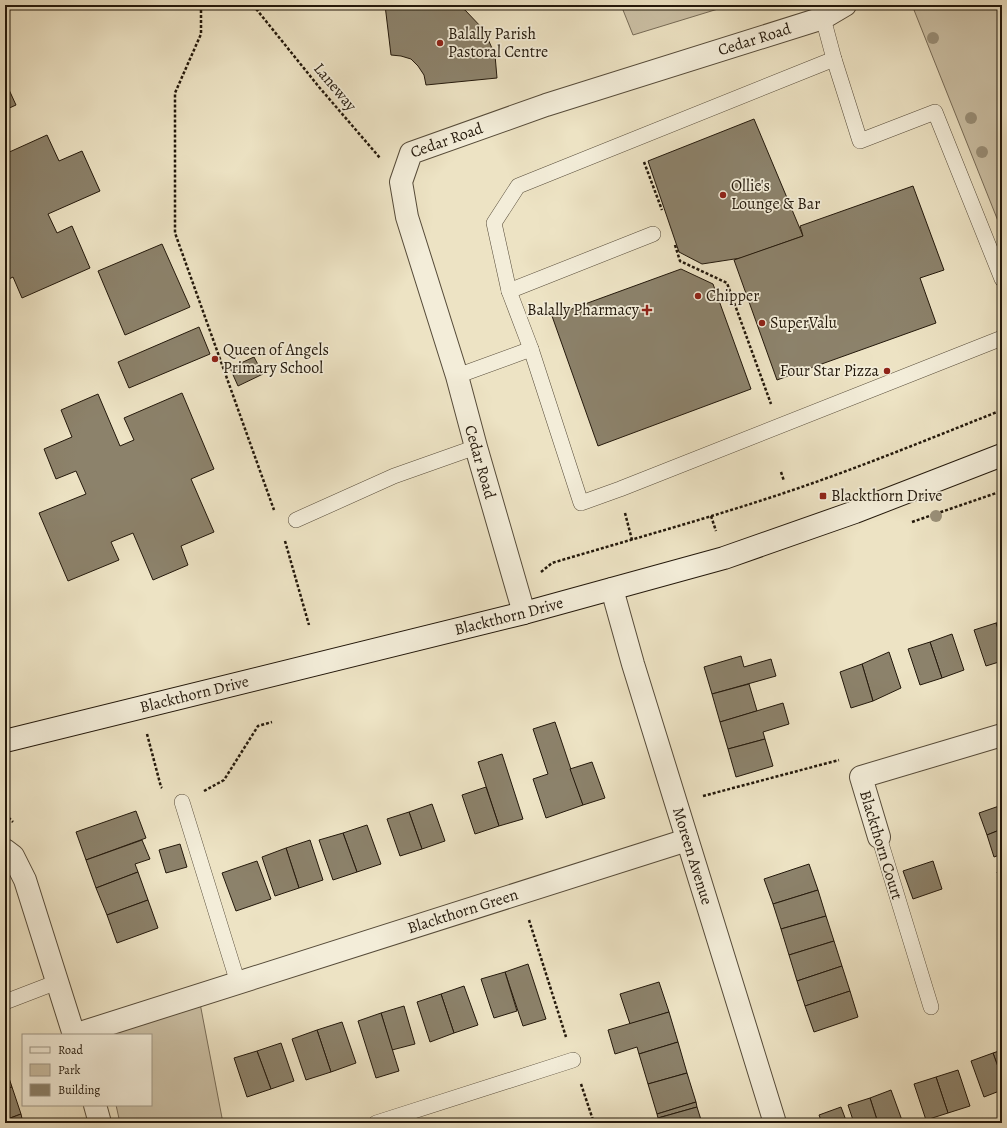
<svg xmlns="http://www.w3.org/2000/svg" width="1007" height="1128" viewBox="0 0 1007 1128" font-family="Alegreya,serif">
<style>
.green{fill:#cbc0a5;stroke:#776c58}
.building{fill:#8c826b;stroke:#23180b}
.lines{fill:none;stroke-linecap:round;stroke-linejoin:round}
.lane-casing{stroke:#564b39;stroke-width:16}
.street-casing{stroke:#564b39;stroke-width:24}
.secondary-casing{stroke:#23180b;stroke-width:24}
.path{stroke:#23180b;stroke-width:2.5;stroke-dasharray:3 2;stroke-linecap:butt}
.lane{stroke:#f3edd9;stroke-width:15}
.street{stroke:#f3edd9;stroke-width:22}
.secondary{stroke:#f3edd9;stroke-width:22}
.tree{fill:#998f78}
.poi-dot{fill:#8f2418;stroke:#f3edd9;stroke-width:1.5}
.labels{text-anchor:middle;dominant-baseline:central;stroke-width:3.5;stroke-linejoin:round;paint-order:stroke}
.poi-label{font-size:16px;fill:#23180b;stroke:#f3edd9;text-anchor:start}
.street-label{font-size:16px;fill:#23180b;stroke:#f3edd9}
</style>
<rect width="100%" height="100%" fill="#ede3c4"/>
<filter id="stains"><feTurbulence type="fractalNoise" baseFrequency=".005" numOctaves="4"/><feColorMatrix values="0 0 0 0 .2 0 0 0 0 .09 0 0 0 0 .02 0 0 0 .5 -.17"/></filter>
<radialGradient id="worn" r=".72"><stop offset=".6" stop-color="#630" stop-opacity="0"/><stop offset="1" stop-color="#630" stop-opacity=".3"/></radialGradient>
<g class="green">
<polygon points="621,5 731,5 633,35"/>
<polygon points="912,5 1002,5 1002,231"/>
<polygon points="199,998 223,1123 120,1123 116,1105 151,1105 151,1035 102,1035"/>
</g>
<g class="building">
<polygon points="385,5 455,5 465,10 484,30 495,55 497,78 426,85 424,75 418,66 411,59 401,56 391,55"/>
<polygon points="5,81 16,105 5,110"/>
<polygon points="754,119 803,236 741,258 702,264 679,252 648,161"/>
<polygon points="47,135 59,161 82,151 100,191 48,214 57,233 72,226 90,268 22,298 13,277 5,281 5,154"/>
<polygon points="913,186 944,270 920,278 936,323 777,380 734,260 803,236 800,226"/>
<polygon points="162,244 190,307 125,335 98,271"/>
<polygon points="681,269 713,284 751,389 598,446 552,316"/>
<polygon points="199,327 210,354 129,388 118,362"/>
<polygon points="254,357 263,374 238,386 230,368"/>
<polygon points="182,393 214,469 191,479 214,532 181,546 188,565 153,580 133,533 111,542 119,560 68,581 39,513 86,494 76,471 56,479 44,449 72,437 61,410 98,394 120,446 134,440 124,418"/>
<polygon points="1002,621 1002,642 996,623"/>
<polygon points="996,623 1002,642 1002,661 986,666 974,630"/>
<polygon points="952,634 964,670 942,678 930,642"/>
<polygon points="930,642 942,678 920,685 908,649"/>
<polygon points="889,652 901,688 873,701 862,664"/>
<polygon points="741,656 744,667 771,659 776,676 712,694 704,667"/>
<polygon points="862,664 873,701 851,708 840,672"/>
<polygon points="749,684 757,711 720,722 712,694"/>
<polygon points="783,703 789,724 763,732 765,739 728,749 720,722"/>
<polygon points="555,722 583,805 546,818 533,779 548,774 533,729"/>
<polygon points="765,739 773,766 736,777 728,749"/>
<polygon points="502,754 523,819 499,826 478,762"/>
<polygon points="592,762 605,798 583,805 570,769"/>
<polygon points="486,787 499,826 475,834 462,795"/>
<polygon points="432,804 445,841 422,849 409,812"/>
<polygon points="1002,805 1002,829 987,835 979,813"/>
<polygon points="136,811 146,838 86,860 76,832"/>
<polygon points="409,812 422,849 400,856 387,819"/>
<polygon points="367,825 381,864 357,872 343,833"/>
<polygon points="1002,829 1002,854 994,857 987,835"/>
<polygon points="343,833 357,872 333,880 319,840"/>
<polygon points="142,840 150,859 135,864 138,872 96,888 86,860"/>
<polygon points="310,840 323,880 299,888 286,848"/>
<polygon points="180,844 187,867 166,873 159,850"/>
<polygon points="286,848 299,888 275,896 262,857"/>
<polygon points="257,861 271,899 236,911 222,873"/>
<polygon points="933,861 942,889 913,899 903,871"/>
<polygon points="809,864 818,890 773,904 764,879"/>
<polygon points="1002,870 1002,885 997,872"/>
<polygon points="138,872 148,900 107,915 96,888"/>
<polygon points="818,890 826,916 781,929 773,904"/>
<polygon points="148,900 158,928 117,943 107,915"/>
<polygon points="826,916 834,941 789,955 781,929"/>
<polygon points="834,941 842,966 797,981 789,955"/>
<polygon points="528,964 546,1019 523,1026 505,972"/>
<polygon points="842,966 850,991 805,1006 797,981"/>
<polygon points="505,972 517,1011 494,1018 481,979"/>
<polygon points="659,982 669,1012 630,1024 620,994"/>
<polygon points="464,986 478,1025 454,1033 441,994"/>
<polygon points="850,991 858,1017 814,1032 805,1006"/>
<polygon points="441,994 454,1033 430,1042 417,1002"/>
<polygon points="404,1006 415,1044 392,1050 381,1013"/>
<polygon points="669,1012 678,1042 639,1054 637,1047 615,1054 608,1030"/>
<polygon points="381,1013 399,1071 376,1078 358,1021"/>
<polygon points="342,1022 356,1063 331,1072 317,1030"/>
<polygon points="317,1030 331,1072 306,1080 292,1039"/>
<polygon points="678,1042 687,1073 648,1084 639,1054"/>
<polygon points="281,1043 294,1081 271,1089 257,1051"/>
<polygon points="1002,1050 1002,1078 993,1053"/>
<polygon points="257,1051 271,1089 247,1097 234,1058"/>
<polygon points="993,1053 1002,1078 1002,1090 984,1097 971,1061"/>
<polygon points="5,1066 12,1087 5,1089"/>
<polygon points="958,1070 970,1106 948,1113 936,1077"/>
<polygon points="687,1073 696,1102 657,1114 648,1084"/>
<polygon points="936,1077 948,1113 926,1120 914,1084"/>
<polygon points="12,1087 21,1114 5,1120 5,1089"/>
<polygon points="891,1090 903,1123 878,1123 870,1098"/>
<polygon points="870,1098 878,1123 854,1123 848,1105"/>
<polygon points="696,1102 697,1107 658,1118 657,1114"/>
<polygon points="697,1107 702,1123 660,1123 658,1118"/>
<polygon points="841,1107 847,1123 822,1123 819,1115"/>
<polygon points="21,1114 23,1123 5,1123 5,1120"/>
</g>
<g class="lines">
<defs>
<g id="lane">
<polyline points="823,18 834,59 860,141 935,112 1002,279"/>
<polyline points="834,59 518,186 494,223 509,291 531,349 581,503 620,489 1002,338"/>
<polyline points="509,291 653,234"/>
<polyline points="457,376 531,349"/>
<polyline points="296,520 394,476 476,447"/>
<polyline points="182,802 238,983"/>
<polyline points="879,837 931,1007"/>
<polyline points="5,1002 57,982"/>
<polyline points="376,1123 573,1060"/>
</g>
<g id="street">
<path id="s1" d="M612,589L633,664L775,1123"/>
<path id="s2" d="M524,613L476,447L457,376L407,217L401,182L411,153L546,105L823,18L845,5"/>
<polyline points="879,837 861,777 1002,735"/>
<polyline points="5,850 13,856 25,880 74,1035"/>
<path id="s3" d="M74,1035L687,840"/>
<polyline points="95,1105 100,1123"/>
</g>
<g id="secondary">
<path id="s4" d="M5,741L524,613L724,558L855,512L1002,455"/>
</g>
</defs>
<use href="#lane" class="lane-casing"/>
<use href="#street" class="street-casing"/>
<use href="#secondary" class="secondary-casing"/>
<g class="path">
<polyline points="201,5 201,34 175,93 175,233 274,510"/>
<polyline points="253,5 319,87 380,158"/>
<polyline points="644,162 662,210"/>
<polyline points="675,245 680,261 727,283 771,404"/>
<polyline points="781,472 784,481"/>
<polyline points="625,513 632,540"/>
<polyline points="711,516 716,531"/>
<polyline points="912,522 1002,491"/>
<polyline points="285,541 309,625"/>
<path d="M541,572L552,563C629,540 706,519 781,494C856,469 929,439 1002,410"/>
<polyline points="147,734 161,787 162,788"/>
<polyline points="204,791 224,780 258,726 272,722"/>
<polyline points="703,796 839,760"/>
<polyline points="5,814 13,822"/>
<polyline points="529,920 566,1037"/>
<polyline points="581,1084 594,1123"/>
</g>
<use href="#lane" class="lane"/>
<use href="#street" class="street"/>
<use href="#secondary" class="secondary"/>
</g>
<g class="tree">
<circle cx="933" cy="38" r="6"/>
<circle cx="971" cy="118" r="6"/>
<circle cx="982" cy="152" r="6"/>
<circle cx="936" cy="516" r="6"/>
</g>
<g class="poi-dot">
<circle cx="440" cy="43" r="4"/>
<circle cx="723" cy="195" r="4"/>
<circle cx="698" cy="296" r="4"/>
<path d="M645 304h4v4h4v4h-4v4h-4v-4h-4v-4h4z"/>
<circle cx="762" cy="323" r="4"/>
<circle cx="215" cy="359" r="4"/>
<circle cx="887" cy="371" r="4"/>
<rect x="819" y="492" width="8" height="8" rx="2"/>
</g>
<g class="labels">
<g class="poi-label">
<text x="448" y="34">Balally Parish<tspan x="448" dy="18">Pastoral Centre</tspan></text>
<text x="731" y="186">Ollie's<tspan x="731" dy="18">Lounge &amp; Bar</tspan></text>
<text x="706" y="296">Chipper</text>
<text x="639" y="310" text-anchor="end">Balally Pharmacy</text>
<text x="770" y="323">SuperValu</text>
<text x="223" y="350">Queen of Angels<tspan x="223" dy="18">Primary School</tspan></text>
<text x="879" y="371" text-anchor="end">Four Star Pizza</text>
<text x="831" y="496">Blackthorn Drive</text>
</g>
<g class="street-label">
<text stroke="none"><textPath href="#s2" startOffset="841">Cedar Road</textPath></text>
<text transform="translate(335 87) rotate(50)">Laneway</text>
<text stroke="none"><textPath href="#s2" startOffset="517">Cedar Road</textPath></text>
<text transform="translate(480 462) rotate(74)">Cedar Road</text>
<text stroke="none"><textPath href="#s4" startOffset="519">Blackthorn Drive</textPath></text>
<text stroke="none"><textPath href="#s4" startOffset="195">Blackthorn Drive</textPath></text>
<text transform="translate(881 845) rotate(73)">Blackthorn Court</text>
<text stroke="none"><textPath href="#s1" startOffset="279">Moreen Avenue</textPath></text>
<text stroke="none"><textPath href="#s3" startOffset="408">Blackthorn Green</textPath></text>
</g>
</g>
<rect width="1007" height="1128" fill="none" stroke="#ede3c4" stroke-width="20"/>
<rect x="6" y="6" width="995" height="1116" fill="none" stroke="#23180b" stroke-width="2"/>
<rect x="10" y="10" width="987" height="1108" fill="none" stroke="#23180b"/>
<rect x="22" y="1034" width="130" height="72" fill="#f3edd9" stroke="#a09887"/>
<rect x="30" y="1047" width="20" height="6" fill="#f3edd9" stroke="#a09887"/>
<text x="58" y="1054" font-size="12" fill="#23180b">Road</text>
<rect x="30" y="1064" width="20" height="12" fill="#cbc0a5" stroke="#a09887"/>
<text x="58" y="1074" font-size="12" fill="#23180b">Park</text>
<rect x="30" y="1084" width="20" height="12" fill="#8c826b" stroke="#a09887"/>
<text x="58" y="1094" font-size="12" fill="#23180b">Building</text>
<rect width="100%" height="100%" filter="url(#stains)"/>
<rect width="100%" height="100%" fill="url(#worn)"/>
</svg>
